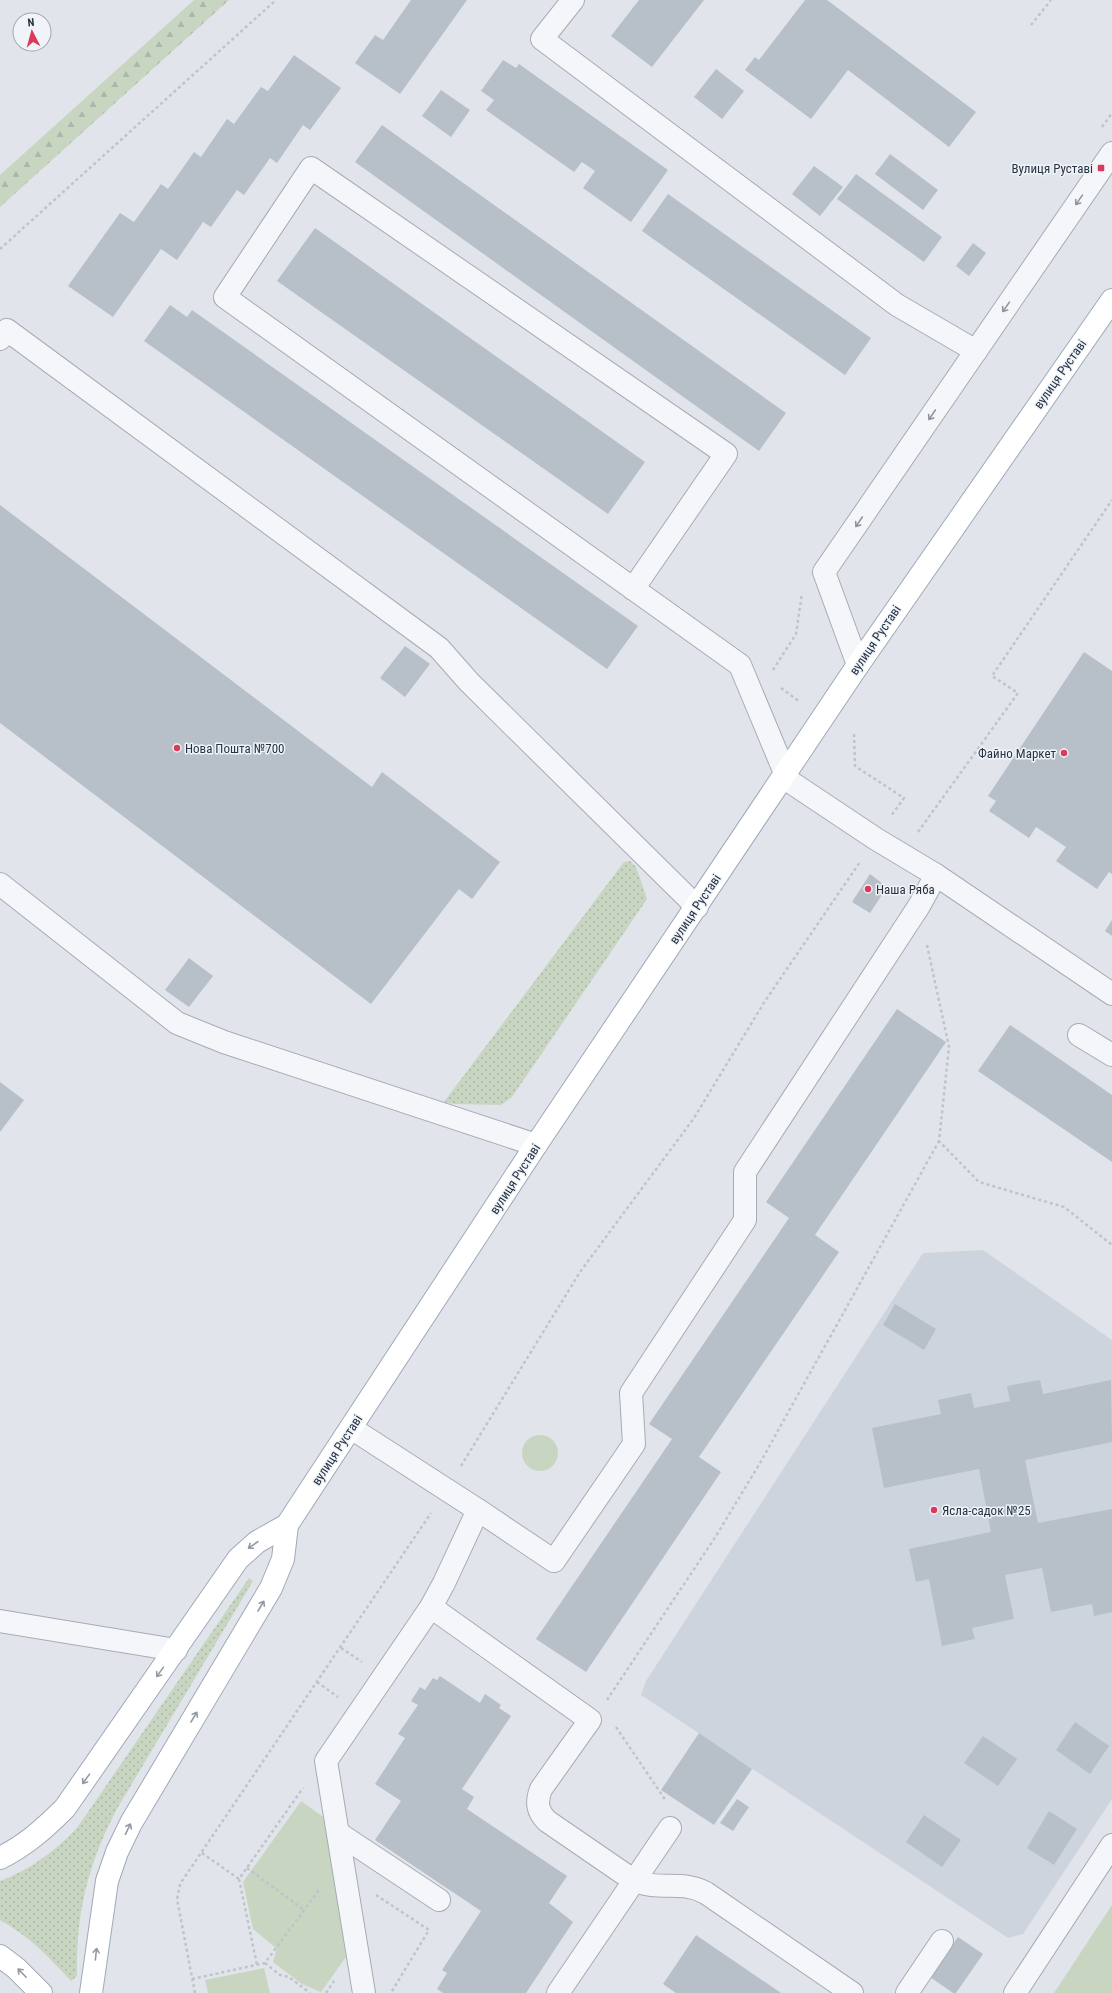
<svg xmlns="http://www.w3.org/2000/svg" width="1112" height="1993" viewBox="0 0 1112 1993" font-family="'Roboto Condensed',sans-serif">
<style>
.built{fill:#ced4dd}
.grass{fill:url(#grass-dots)}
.forest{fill:url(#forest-firs)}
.green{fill:#c7d5c1}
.building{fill:#b7bfc9}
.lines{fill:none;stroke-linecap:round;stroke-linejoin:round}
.minor-casing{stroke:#a5acb6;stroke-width:24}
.major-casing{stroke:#9faab8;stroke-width:24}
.path{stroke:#bfc3ca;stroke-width:2.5;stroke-dasharray:3 3;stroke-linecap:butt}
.minor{stroke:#f4f6f9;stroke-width:22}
.major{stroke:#fff;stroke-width:22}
.oneway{stroke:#8e949e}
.oneway2{stroke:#9399a2}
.poi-dot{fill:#db3a5c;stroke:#f0f4f8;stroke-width:1.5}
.labels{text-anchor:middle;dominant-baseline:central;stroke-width:3;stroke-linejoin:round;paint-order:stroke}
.poi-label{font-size:13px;fill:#273344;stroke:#f0f4f8;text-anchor:start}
.street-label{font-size:13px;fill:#273344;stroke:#f0f4f8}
</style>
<defs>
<pattern id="grass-dots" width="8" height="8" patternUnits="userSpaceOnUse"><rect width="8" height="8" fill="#c7d5c1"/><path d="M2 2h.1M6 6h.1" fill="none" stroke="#abb7a7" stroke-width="1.8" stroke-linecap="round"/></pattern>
<pattern id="forest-firs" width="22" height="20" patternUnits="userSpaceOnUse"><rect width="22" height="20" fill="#c7d5c1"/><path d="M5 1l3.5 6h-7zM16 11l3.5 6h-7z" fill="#abb7a7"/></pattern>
</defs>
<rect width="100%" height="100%" fill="#e1e5eb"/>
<polygon class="built" points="983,1250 1112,1340 1112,1799 1023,1934 1008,1938 641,1695 646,1681 923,1253"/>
<g class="grass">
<polygon points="630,861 636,867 647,899 512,1097 501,1105 454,1104 444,1102 624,862"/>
<path d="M249,1578L253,1581L118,1807C88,1863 76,1912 77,1976L71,1981C50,1958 28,1935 0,1920V1881C30,1870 55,1851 77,1828Z"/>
</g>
<polygon class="forest" points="194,0 229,0 0,207 0,175"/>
<g class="green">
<circle cx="540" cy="1453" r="18"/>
<polygon points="301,1801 326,1819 346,1957 321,1992 302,1984 273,1962 277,1949 253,1929 243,1882"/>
<polygon points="1112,1905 1112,1993 1054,1993"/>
<polygon points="264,1968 270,1993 208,1993 205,1980"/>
</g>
<g class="building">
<polygon points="411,0 467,0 400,94 355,63 375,35 383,40"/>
<polygon points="639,0 704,0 652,67 611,36"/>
<polygon points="805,0 827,0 976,112 949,147 848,70 811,119 745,70 755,57 759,60"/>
<polygon points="294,55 341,88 310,130 303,125 277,163 270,158 244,195 237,190 211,227 203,222 177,260 161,249 113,317 68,286 120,213 134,222 161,184 168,189 194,152 201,157 227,119 234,124 261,87 268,91"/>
<polygon points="503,60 516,68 519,64 668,170 631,222 583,188 595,171 582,162 574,172 486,110 494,100 481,91"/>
<polygon points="716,69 744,91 722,119 694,97"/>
<polygon points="441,90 470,110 451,137 422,116"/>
<polygon points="382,125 786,413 759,451 355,162"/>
<polygon points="890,154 938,190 923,210 875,174"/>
<polygon points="814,166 843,187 820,216 792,194"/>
<polygon points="856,174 942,237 924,262 837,199"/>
<polygon points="668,194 871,338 845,375 642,231"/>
<polygon points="315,228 645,462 608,514 277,281"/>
<polygon points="973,243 986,253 969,276 956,266"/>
<polygon points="170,305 187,317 192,310 638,626 607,669 144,341"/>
<polygon points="0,505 372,787 382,772 500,862 472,899 459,889 371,1004 0,723"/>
<polygon points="405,646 430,664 405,697 380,678"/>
<polygon points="1084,652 1112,671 1112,874 1109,872 1097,889 1056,861 1066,847 1036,827 1029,838 989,811 996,801 988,796"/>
<polygon points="870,874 887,887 870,913 852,902"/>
<polygon points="1112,920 1112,936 1105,931"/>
<polygon points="189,958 213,976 189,1007 165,990"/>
<polygon points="897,1009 946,1042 815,1235 839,1252 699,1457 721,1472 586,1672 536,1639 672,1439 649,1424 789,1218 766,1202"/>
<polygon points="1010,1025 1112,1095 1112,1162 978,1071"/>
<polygon points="0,1082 24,1100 0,1132"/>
<polygon points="895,1304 936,1329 924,1350 883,1325"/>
<polygon points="1040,1380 1043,1394 1111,1380 1112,1442 1025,1460 1038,1523 1112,1509 1112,1612 1094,1616 1092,1604 1051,1612 1042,1568 1005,1575 1014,1619 972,1628 975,1639 942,1646 929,1579 916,1582 909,1549 991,1532 979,1469 884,1488 872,1428 941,1414 938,1400 971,1393 974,1408 1010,1401 1007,1386"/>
<polygon points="440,1676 480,1703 485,1694 501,1705 499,1708 511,1716 462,1789 474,1797 467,1809 567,1876 549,1903 573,1922 526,1993 443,1993 437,1989 447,1973 442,1970 481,1911 375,1840 401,1801 375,1784 405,1738 398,1734 418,1705 411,1701 420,1687 425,1690 433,1678 437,1680"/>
<polygon points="1075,1722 1109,1746 1090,1774 1056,1750"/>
<polygon points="699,1733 752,1769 714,1825 661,1790"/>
<polygon points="983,1736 1017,1759 998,1786 964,1763"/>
<polygon points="737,1799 749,1807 733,1831 720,1823"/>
<polygon points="1049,1811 1077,1829 1054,1865 1027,1848"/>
<polygon points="924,1815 961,1840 942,1867 906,1842"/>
<polygon points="696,1935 781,1993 676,1993 663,1984"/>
<polygon points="958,1937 983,1954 956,1993 953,1993 930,1977"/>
</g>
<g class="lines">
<defs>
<g id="minor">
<polyline points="573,0 542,39 897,305 976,351"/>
<polyline points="0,339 7,330 439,648 469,682 697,907"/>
<polyline points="633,589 726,454 311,168 225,297 740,665 785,773"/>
<polyline points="858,665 824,572 1112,153"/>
<polyline points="936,875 1112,994"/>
<polyline points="0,884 177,1023 224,1042 536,1145"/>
<polyline points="1079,1035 1112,1055"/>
<path d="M351,1428L478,1510L444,1583L431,1607L590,1720L541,1789C536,1802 537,1811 547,1821L633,1880C660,1892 680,1879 706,1893L852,1993"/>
<polyline points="478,1510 554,1561 634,1444 631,1393 745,1220 745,1172 919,906 936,875 876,839 783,777"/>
<polyline points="0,1621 176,1650"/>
<polyline points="338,1833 439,1900"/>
<polyline points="364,1993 326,1761 431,1607"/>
<polyline points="558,1993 670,1828"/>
<polyline points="907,1993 942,1941"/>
<polyline points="1015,1993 1112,1845"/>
</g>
<g id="major">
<path d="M0,1858C25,1846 45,1828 65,1808L238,1559L257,1542L287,1525L536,1145L858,665L1112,300"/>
<polyline points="0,1956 16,1968 41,1993"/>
<polyline points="91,1993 107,1881 117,1852 131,1823 271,1588 283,1559 287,1525"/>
</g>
</defs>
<use href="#minor" class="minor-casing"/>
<use href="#major" class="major-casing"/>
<g class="path">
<polyline points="1031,25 1051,0"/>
<polyline points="1102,127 1112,113"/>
<polyline points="0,249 276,0"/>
<polyline points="773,670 796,634 802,593"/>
<polyline points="781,688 800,702"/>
<polyline points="854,734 855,766 904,798 891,816"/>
<polyline points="918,832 1018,693 992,676 1112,500"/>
<polyline points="927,945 949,1047 939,1141 979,1182 1064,1207 1112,1245"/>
<polyline points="461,1466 580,1272 694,1118 765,1001 860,862"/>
<polyline points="341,1648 362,1662"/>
<polyline points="317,1682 338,1697"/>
<polyline points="607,1700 716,1536 760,1463 939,1141"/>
<polyline points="616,1727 666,1801"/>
<polyline points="202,1853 239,1879 303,1788"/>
<polyline points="247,1868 304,1910"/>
<polyline points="239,1879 257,1965"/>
<polyline points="376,1895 429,1930 392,1991"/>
<polyline points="265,1963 280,1975 289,1977 310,1993"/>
<polyline points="192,1979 265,1963 319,1890"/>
<polyline points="195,1993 177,1899 180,1884 431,1513"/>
<polyline points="326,1993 334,1981"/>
</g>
<use href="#minor" class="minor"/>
<use href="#major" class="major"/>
</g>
<defs><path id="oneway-shaft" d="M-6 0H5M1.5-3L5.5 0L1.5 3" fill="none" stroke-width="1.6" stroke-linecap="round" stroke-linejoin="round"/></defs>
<g class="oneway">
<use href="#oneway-shaft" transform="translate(1079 200) rotate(125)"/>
<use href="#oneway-shaft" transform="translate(1006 307) rotate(125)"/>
<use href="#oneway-shaft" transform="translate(932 415) rotate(124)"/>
<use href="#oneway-shaft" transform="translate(859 522) rotate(124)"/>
</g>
<g class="oneway2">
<use href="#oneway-shaft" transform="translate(253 1545) rotate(145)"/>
<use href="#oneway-shaft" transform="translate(261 1606) rotate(-59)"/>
<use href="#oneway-shaft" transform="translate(160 1672) rotate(125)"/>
<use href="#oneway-shaft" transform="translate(194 1717) rotate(-59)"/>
<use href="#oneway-shaft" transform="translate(86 1779) rotate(126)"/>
<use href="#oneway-shaft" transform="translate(128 1829) rotate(-64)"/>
<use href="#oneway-shaft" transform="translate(96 1954) rotate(-84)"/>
<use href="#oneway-shaft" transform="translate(22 1973) rotate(-135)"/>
</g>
<g class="poi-dot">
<rect x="1097" y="164" width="8" height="8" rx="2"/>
<circle cx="177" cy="748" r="4"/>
<circle cx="1064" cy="753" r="4"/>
<circle cx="868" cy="889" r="4"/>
<circle cx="934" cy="1510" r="4"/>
</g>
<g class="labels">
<g class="poi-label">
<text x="1093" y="168" text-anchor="end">Вулиця Руставі</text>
<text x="185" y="748">Нова Пошта №700</text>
<text x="1056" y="753" text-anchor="end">Файно Маркет</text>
<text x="876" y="889">Наша Ряба</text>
<text x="942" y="1510">Ясла-садок №25</text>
</g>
<g class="street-label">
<text transform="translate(1060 374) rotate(-55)">вулиця Руставі</text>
<text transform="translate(875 640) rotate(-56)">вулиця Руставі</text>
<text transform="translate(695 909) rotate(-56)">вулиця Руставі</text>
<text transform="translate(515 1179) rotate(-57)">вулиця Руставі</text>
<text transform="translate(337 1450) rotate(-57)">вулиця Руставі</text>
</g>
</g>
<g transform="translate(32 32) rotate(354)"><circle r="19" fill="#f0f4f8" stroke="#a0a7b0"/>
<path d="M0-3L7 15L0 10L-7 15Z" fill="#db3a5c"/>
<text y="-6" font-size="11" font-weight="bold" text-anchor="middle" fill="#273344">N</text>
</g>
</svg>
